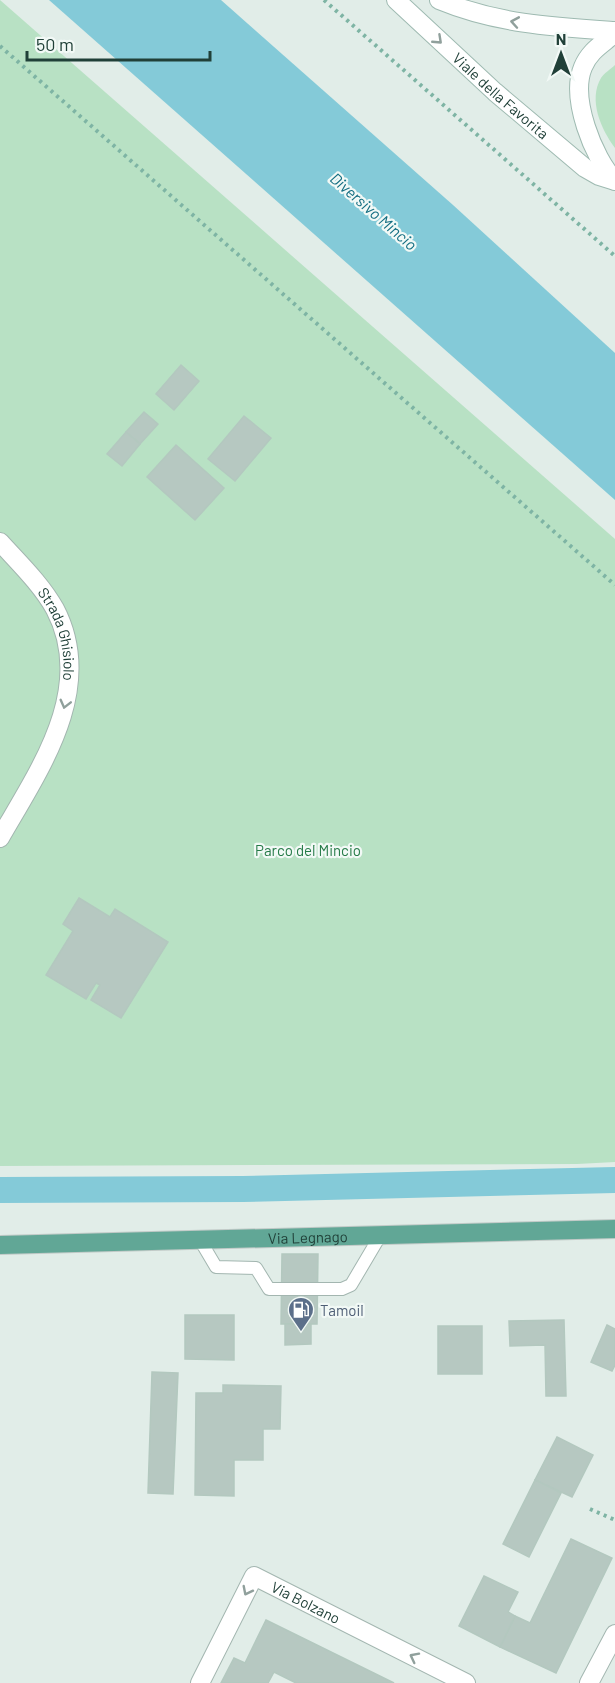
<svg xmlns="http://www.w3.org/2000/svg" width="615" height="1683" viewBox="0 0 615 1683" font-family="Barlow,sans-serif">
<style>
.green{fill:#b8e1c4}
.water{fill:#84cad8}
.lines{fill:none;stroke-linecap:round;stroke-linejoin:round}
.canal{stroke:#84cad8;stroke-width:26}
.building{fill:#b6c8c1;stroke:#b3c8bf;stroke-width:1.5}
.service-casing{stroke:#a3b6b0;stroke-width:14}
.minor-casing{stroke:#a3b6b0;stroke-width:20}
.tertiary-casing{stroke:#a3b6b0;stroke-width:20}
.secondary-casing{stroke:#9ebab1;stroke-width:20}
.primary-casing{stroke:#c1cac7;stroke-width:20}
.path{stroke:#7eb4a4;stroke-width:4;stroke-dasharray:3 4.5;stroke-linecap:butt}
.service{stroke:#fff;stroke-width:12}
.minor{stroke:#fff;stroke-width:18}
.tertiary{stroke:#fff;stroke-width:18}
.secondary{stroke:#fff;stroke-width:18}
.primary{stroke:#61a796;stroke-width:18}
.oneway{stroke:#90a09c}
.labels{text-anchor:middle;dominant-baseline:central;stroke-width:4.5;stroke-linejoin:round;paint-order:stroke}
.street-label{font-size:15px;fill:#204038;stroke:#f2f9f6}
.park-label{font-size:15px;fill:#267b48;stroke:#f2f9f6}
.service-label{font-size:15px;fill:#4e5e75;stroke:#f2f9f6;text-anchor:start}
.water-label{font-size:16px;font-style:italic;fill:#136e82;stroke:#f2f9f6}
</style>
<rect width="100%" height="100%" fill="#e1ede8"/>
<g class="green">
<polygon points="0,0 615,539 615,1162 577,1164 0,1166"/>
<path d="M615,65V148C601,129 588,100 601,78C604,73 611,69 615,65Z"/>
</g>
<polygon class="water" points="49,0 221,0 453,205 615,353 615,500"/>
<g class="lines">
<polyline class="canal" points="0,1190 243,1189 615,1180"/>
</g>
<g class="building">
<polygon points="181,365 199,381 174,410 156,394"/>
<polygon points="144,412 158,424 140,444 126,432"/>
<polygon points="244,416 271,438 235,481 208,459"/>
<polygon points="126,432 140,444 122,466 107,454"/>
<polygon points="176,445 224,488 195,520 147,477"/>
<polygon points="79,898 110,917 115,909 168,942 121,1018 91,1000 100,985 96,983 86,999 46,975 73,931 63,924"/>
<polygon points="282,1254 318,1254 317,1324 281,1324"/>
<polygon points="185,1315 234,1315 234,1360 185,1359"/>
<polygon points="564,1320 566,1396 546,1396 545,1345 510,1346 509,1321"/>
<polygon points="285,1324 311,1324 311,1344 285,1345"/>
<polygon points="607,1325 615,1329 615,1365 612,1371 591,1362"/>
<rect x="438" y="1326" width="44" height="48"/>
<polygon points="152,1372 178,1373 173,1494 148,1493"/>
<polygon points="223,1385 281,1386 280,1429 263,1429 263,1460 234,1460 234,1496 195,1495 196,1393 223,1393"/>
<polygon points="557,1437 593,1455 572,1497 535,1480"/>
<polygon points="535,1480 561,1493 529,1557 503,1544"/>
<polygon points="571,1539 612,1558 556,1673 500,1647 515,1616 530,1623"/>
<polygon points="484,1576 518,1592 508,1612 515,1616 500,1647 459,1626"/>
<polygon points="266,1620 394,1683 296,1683 274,1672 268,1683 221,1683 234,1658 245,1663"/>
</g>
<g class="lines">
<defs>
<polyline id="service" points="200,1240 216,1267 256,1268 269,1289 342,1289 351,1285 380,1236"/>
<g id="minor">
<path id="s1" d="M200,1683L254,1576L466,1683"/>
<polyline points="589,1683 615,1634"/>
</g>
<g id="tertiary">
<path id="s2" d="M0,542C19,563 41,584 55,609C97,689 39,770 0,838"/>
</g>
<g id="secondary">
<path id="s3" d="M396,0L495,92L585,168L599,176L615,181"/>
<path d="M439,0C497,24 553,27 615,31"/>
<path d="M615,33C603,44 590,50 583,67C570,98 593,157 615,181"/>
</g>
<g id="primary">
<path id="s4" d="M0,1245L615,1229"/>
</g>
</defs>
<use href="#service" class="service-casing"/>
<use href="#minor" class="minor-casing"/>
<use href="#tertiary" class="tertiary-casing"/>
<use href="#secondary" class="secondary-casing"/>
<use href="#primary" class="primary-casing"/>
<g class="path">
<polyline points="324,0 615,256"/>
<polyline points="0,46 615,585"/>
<polyline points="590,1509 615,1520"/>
</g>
<use href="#service" class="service"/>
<use href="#minor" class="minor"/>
<use href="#tertiary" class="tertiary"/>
<use href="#secondary" class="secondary"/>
<use href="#primary" class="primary"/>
</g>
<defs><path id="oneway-chevron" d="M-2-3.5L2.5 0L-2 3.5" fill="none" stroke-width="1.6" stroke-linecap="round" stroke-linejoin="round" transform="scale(1.5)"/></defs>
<g class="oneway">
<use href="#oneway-chevron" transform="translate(515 22) rotate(-170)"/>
<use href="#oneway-chevron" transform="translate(438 40) rotate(43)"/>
<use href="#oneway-chevron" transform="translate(65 704) rotate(104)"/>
<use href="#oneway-chevron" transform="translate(247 1591) rotate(117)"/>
<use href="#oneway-chevron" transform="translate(414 1657) rotate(-153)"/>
</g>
<defs>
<symbol id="fuel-pin" viewBox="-11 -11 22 30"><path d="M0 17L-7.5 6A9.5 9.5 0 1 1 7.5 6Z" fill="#5c6f8a" stroke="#f2f9f6"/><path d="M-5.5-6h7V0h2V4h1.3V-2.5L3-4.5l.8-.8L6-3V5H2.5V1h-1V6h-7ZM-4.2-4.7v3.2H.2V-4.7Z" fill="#fff"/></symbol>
</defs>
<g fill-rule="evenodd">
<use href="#fuel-pin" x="286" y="1295" width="30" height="40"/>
</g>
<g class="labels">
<g class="street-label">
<text stroke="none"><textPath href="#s3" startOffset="142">Viale della Favorita</textPath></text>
<text stroke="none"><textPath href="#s2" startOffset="112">Strada Ghisiolo</textPath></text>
<text stroke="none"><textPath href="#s4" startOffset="308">Via Legnago</textPath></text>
<text stroke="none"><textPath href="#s1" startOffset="178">Via Bolzano</textPath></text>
</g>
<g class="park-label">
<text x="308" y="850">Parco del Mincio</text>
</g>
<g class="service-label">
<text x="320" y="1310">Tamoil</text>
</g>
<g class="water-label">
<text transform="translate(374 211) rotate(41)">Diversivo Mincio</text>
</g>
</g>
<g transform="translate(561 54)" stroke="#f2f9f6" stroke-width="4.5" paint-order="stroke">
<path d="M0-4.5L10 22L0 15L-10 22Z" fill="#204038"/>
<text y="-9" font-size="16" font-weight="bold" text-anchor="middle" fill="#204038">N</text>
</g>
<path d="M27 51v9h183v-9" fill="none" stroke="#204038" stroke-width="3"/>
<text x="36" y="51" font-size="18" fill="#204038" stroke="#f2f9f6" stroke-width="4.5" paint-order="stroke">50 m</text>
</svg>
